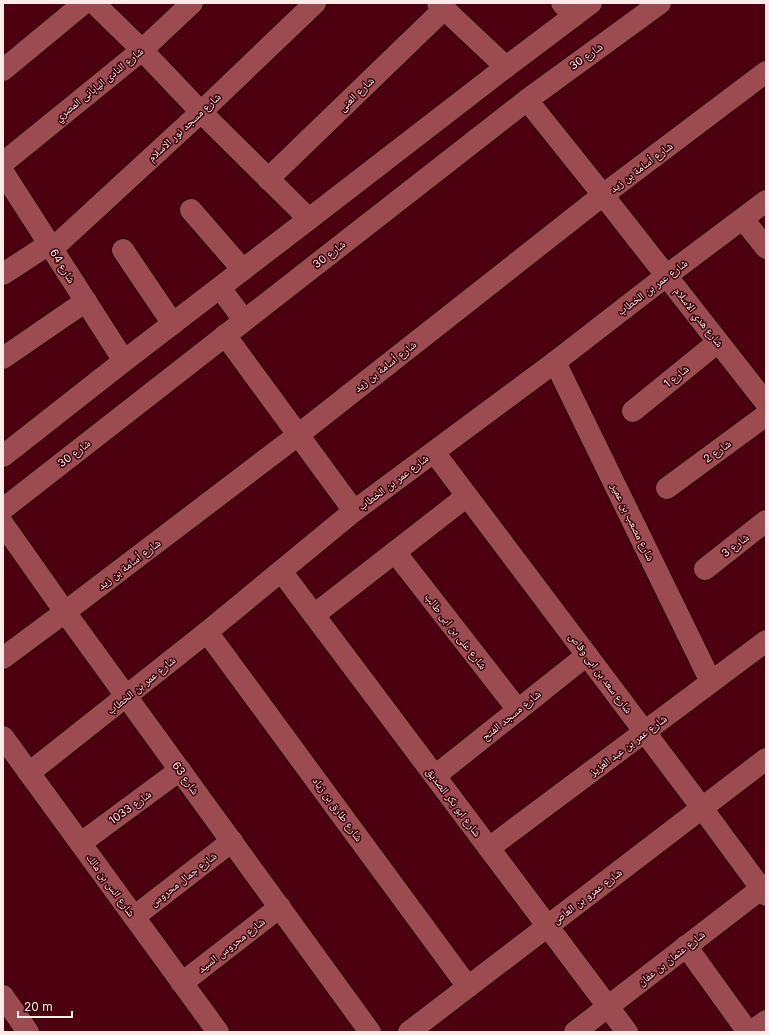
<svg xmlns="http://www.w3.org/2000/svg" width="769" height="1035" viewBox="0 0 769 1035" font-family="Inter,'Noto Naskh Arabic',sans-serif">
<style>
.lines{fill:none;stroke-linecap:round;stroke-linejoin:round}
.minor-casing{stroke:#230004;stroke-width:24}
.tertiary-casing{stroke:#230004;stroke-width:24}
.minor{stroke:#9c4b50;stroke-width:22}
.tertiary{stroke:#9c4b50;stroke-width:22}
.labels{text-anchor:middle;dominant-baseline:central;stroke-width:3;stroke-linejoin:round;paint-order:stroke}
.street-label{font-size:11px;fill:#fdeae9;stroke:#3a020b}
</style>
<rect width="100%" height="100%" fill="#4d0010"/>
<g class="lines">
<defs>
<g id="minor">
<polyline points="94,3 142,50 201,112 309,219"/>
<polyline points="438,3 506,67"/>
<polyline points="562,3 574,16"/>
<polyline points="3,70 84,3"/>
<polyline points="527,100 603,195 766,403"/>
<polyline points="3,163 142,50 192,3"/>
<polyline points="3,172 124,361"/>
<polyline points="268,179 444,9"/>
<polyline points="191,210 243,270"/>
<polyline points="743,219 766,248"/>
<polyline points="52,249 201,112 315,3"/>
<polyline points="123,250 173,324"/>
<polyline points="3,274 49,244"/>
<polyline points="225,335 354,511"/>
<polyline points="3,358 86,301"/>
<polyline points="555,362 711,682"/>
<polyline points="633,411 718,342"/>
<polyline points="434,452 702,808 766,895"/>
<polyline points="667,488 766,415"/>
<polyline points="3,524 65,612 370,1032"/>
<polyline points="395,552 518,710"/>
<polyline points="705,569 766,521"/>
<polyline points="281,571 627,1032"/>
<polyline points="314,615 467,496"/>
<polyline points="207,632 468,987"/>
<polyline points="3,658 65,612 298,435 603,195 766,72"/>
<polyline points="3,737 218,1032"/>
<polyline points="29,773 207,632 354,511 555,362 666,276 766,201"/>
<polyline points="435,776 587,655"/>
<polyline points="81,843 180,770"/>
<polyline points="489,848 766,641"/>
<polyline points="134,917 232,841"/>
<polyline points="686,946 748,1032"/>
<polyline points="182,983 280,907"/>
<polyline points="3,996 28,1032"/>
<polyline points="409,1032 766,759"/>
<polyline points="575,1032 766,885"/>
<polyline points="751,1032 766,1021"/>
</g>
<g id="tertiary">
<polyline points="220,288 244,320"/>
<polyline points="3,456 124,361 309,219 506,67 591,3"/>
<polyline points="3,509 527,100 660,3"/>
</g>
</defs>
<use href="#minor" class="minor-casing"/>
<use href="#tertiary" class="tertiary-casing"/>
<use href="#minor" class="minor"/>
<use href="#tertiary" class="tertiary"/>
</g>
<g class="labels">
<g class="street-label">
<text transform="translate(586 56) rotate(-36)">شارع 30</text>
<text transform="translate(99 84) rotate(-39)">شارع النادى اليابانى المصري</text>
<text transform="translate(356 94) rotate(-44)">شارع العنى</text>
<text transform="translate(184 127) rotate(-43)">شارع مسجد نور الاسلام</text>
<text transform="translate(641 167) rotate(-37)">شارع أسامة بن زيد</text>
<text transform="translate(329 254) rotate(-38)">شارع 30</text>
<text transform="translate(63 266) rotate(58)">شارع 64</text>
<text transform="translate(652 287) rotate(-37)">شارع عمر بن الخطاب</text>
<text transform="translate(699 317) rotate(52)">شارع هدي الاسلام</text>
<text transform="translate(385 366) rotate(-38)">شارع أسامة بن زيد</text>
<text transform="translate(676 376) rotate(-39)">شارع 1</text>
<text transform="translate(717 451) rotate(-36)">شارع 2</text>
<text transform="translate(74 453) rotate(-38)">شارع 30</text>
<text transform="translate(393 482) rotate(-37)">شارع عمر بن الخطاب</text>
<text transform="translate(633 522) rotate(64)">شارع مصعب بن عمير</text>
<text transform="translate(735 545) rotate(-38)">شارع 3</text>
<text transform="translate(129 564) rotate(-37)">شارع أسامة بن زيد</text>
<text transform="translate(456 631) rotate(52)">شارع على بن ابى طالب</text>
<text transform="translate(601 673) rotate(53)">شارع سعد بن ابى وقاص</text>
<text transform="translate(141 685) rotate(-39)">شارع عمر بن الخطاب</text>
<text transform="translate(511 715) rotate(-39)">شارع مسجد الفتح</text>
<text transform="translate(628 745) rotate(-37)">شارع عمر بن عبد العزيز</text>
<text transform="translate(186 778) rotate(54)">شارع 63</text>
<text transform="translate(454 802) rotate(53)">شارع ابو بكر الصديق</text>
<text transform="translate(130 807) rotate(-36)">شارع 1033</text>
<text transform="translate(338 809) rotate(54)">شارع طارق بن زياد</text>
<text transform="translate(183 879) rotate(-38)">شارع جمال محروس</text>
<text transform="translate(111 885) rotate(54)">شارع انس بن مالك</text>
<text transform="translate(587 896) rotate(-37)">شارع عمرو بن العاص</text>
<text transform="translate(231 945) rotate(-38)">شارع محروس السيد</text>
<text transform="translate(671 958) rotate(-38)">شارع عثمان بن عفان</text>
</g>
</g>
<rect width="769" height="1035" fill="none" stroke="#fdeae9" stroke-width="8"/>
<path d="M18 1011v6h54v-6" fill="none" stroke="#fdeae9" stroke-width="2"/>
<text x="24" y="1011" font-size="12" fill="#fdeae9" stroke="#3a020b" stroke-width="3" paint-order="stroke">20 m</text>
</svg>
